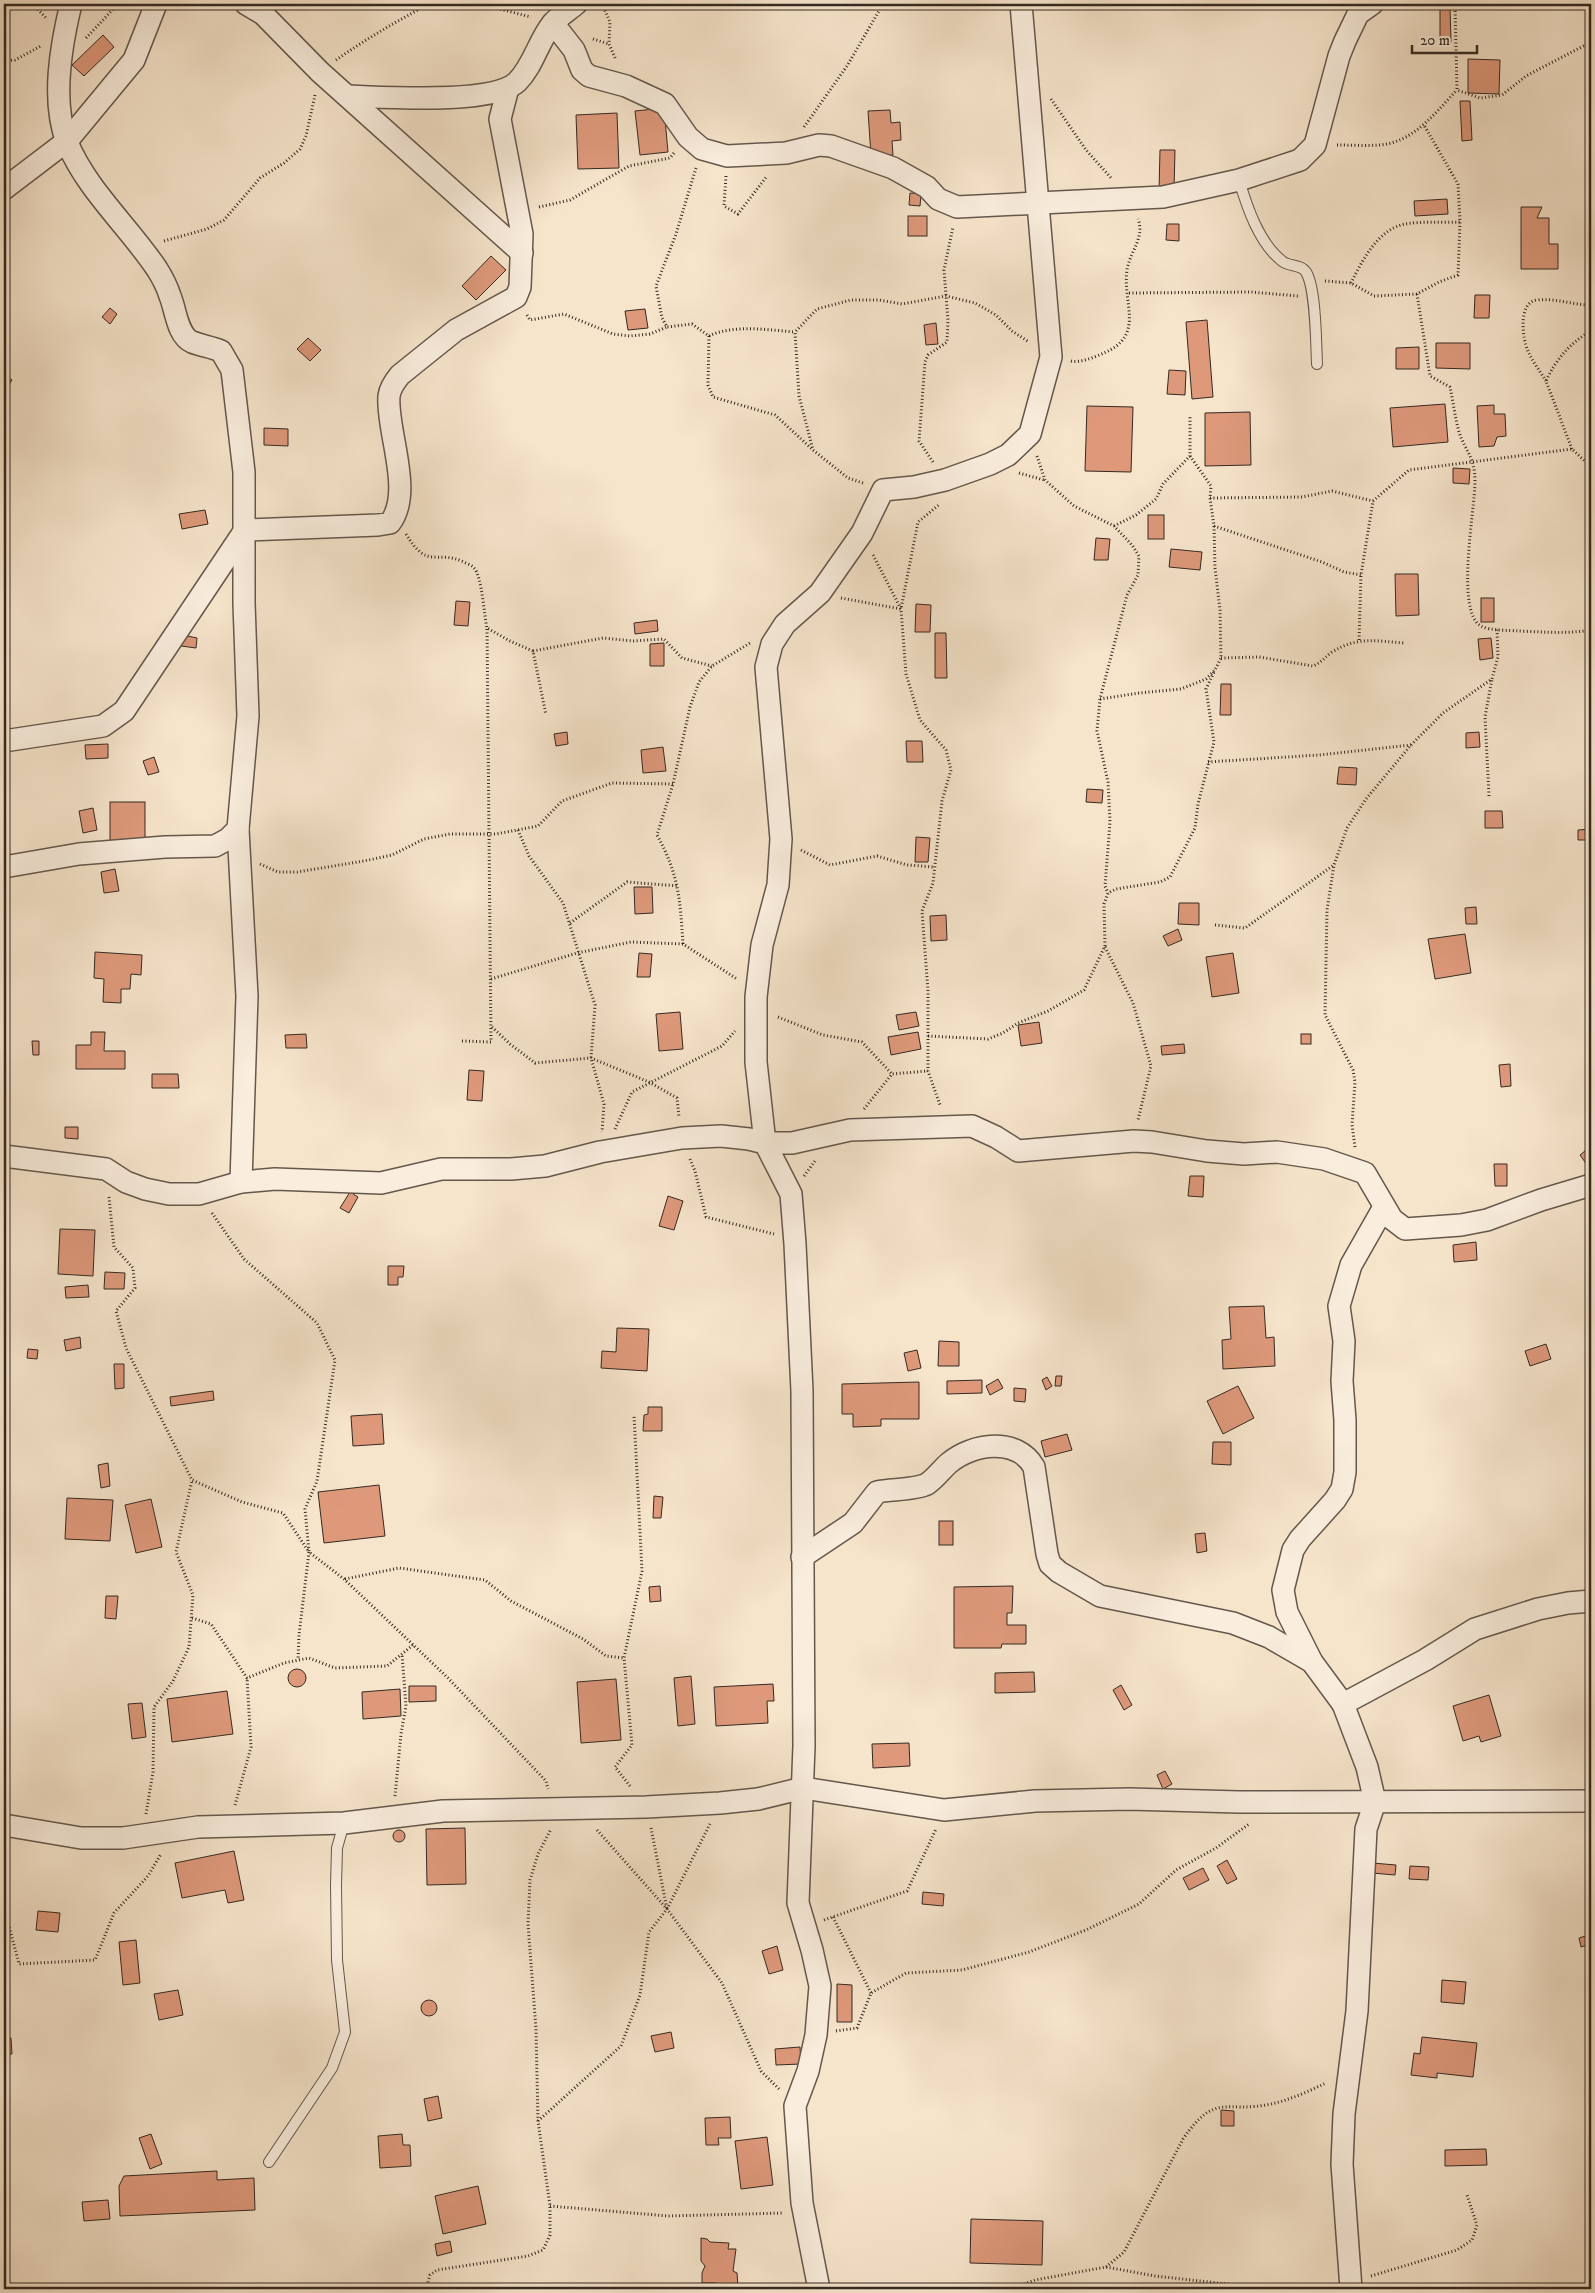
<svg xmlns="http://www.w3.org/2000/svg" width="1595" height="2293" viewBox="0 0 1595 2293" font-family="'IM FELL DW Pica',serif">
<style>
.building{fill:#de997b;stroke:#342a22}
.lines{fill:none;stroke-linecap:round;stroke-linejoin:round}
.service-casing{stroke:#64584c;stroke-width:12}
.minor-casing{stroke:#64584c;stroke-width:24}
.path{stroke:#342a22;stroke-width:3;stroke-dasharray:1 2.5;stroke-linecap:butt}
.service{stroke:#f9eddd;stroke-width:10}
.minor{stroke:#f9eddd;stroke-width:21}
</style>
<rect width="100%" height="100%" fill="#f6e4cb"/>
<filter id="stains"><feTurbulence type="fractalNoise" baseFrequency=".004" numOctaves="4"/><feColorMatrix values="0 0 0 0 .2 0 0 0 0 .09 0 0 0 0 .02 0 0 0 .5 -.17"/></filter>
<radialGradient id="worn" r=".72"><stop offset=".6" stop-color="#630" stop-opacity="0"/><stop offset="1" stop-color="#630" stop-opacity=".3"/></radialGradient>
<g class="building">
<polygon points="1450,8 1451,42 1440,42 1440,9"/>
<polygon points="103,35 114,47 84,76 72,65"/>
<polygon points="1468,59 1500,60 1499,94 1468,93"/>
<polygon points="1460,101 1470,101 1472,140 1462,141"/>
<polygon points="664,108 668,152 640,155 635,111"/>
<polygon points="890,110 891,123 900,122 901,140 892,141 893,155 871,156 868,111"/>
<polygon points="617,113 619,168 578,169 576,115"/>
<polygon points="1160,150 1175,150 1174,191 1159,191"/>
<polygon points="910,193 921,194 920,206 909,205"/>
<polygon points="1447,199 1448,214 1415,216 1414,201"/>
<polygon points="1521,207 1542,207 1537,218 1549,218 1549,244 1558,244 1558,269 1521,269"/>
<rect x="908" y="216" width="19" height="20"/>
<polygon points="1167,224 1179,224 1179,241 1166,240"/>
<polygon points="491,256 506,270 476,300 462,286"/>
<polygon points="1475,295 1490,295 1489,318 1474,318"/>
<polygon points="110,308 117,314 110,324 102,317"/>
<polygon points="645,309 648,328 628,330 625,311"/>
<polygon points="1207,320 1213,397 1192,399 1186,322"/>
<polygon points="936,323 938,344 926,345 924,325"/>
<polygon points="308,338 321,350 310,361 297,349"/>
<polygon points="1436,343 1470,343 1470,369 1436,368"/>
<polygon points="1419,347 1419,369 1396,369 1396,348"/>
<polygon points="1169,370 1186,371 1185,395 1167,394"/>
<polygon points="4,375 12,380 4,392"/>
<polygon points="1445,404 1448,442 1393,447 1390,408"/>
<polygon points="1494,405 1494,414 1505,414 1506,436 1497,437 1494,446 1479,447 1477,406"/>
<polygon points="1087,406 1133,407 1131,472 1085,471"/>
<polygon points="1250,412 1251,465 1205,466 1205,413"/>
<polygon points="264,428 288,429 288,446 264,445"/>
<polygon points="1453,468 1470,469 1469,484 1453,483"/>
<polygon points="205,510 208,524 182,529 179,514"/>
<rect x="1148" y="515" width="16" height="24"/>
<polygon points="1096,538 1110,539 1108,560 1094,560"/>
<polygon points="1171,549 1202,552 1200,570 1169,567"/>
<polygon points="1395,574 1418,574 1419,615 1396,616"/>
<rect x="1481" y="598" width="13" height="24"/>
<polygon points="456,601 470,602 468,626 454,625"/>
<polygon points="916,604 931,605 930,632 915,632"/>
<polygon points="657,620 658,631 635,634 634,623"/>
<polygon points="935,633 946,633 947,678 935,678"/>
<polygon points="183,635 197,638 196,648 181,646"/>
<polygon points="1491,638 1493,658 1480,660 1478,639"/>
<polygon points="664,643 664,666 650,666 650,644"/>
<polygon points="1221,684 1231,684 1231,715 1220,715"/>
<polygon points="567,732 568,744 556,746 554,734"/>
<polygon points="1479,732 1480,747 1466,748 1466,733"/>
<polygon points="906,741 922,741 923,762 907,762"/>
<polygon points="108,744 108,758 86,759 85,745"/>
<polygon points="663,747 666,771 643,773 641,750"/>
<polygon points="154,757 159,772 148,775 143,761"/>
<polygon points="1339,767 1357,768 1356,785 1337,784"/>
<polygon points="1087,789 1103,790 1102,803 1086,802"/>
<rect x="110" y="802" width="35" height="43"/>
<polygon points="93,808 97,830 83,833 79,811"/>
<polygon points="1485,811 1502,811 1503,828 1485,828"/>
<polygon points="1591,829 1591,840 1578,840 1578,830"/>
<polygon points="916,837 930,838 928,862 915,862"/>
<polygon points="115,869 119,891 104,893 101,872"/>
<polygon points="634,887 652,887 653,913 635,914"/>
<polygon points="1179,903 1199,903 1199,925 1178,924"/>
<polygon points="1476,907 1477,924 1466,924 1465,908"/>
<polygon points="946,915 947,940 931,941 930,916"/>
<polygon points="1178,929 1182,940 1168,946 1163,936"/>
<polygon points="1465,934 1471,973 1435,979 1428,939"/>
<polygon points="95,952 142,955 141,975 131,974 130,989 121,989 121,1003 103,1002 104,979 94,978"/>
<polygon points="639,953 652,954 650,977 637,977"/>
<polygon points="1233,953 1239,993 1212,997 1206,957"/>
<polygon points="680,1012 683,1049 659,1051 656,1014"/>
<polygon points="916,1012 919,1026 899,1030 896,1015"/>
<polygon points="1039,1022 1042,1043 1021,1046 1018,1025"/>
<polygon points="91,1032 105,1032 104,1051 125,1051 125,1069 76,1069 76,1045 91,1045"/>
<polygon points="918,1032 921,1049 891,1055 888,1037"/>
<polygon points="306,1034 307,1048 286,1048 285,1035"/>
<rect x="1301" y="1034" width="10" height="10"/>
<polygon points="32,1041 39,1041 39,1055 33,1055"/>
<polygon points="1184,1044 1185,1053 1162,1055 1161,1046"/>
<polygon points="1510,1064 1511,1086 1501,1087 1499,1065"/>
<polygon points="469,1070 484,1071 482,1101 467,1100"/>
<polygon points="152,1074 178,1074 179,1088 152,1088"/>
<polygon points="65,1127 78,1127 78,1139 65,1138"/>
<polygon points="1590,1147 1591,1149 1590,1169 1580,1155"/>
<polygon points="1494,1164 1507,1164 1507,1186 1495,1186"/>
<polygon points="1190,1176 1204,1176 1203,1197 1188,1196"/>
<polygon points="350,1192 358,1197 349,1213 340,1208"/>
<polygon points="668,1196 683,1201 674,1230 659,1226"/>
<polygon points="60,1229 95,1230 93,1276 58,1274"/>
<polygon points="1476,1242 1477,1260 1454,1262 1453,1245"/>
<polygon points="388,1266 404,1266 403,1277 398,1277 398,1285 388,1285"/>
<polygon points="105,1272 125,1273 124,1289 104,1289"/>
<polygon points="88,1285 89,1297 66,1298 65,1287"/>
<polygon points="1264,1306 1266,1338 1274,1337 1275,1366 1223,1369 1222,1340 1231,1339 1229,1307"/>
<polygon points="617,1328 649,1329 647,1371 601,1368 602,1351 616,1352"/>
<polygon points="80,1337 81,1348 66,1351 64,1340"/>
<polygon points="939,1341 959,1342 959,1366 938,1366"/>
<polygon points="1546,1344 1551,1359 1530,1366 1525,1351"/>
<polygon points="28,1349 38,1350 37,1359 27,1358"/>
<polygon points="917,1350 921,1368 908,1371 904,1353"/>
<polygon points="114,1364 124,1364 124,1388 115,1389"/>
<polygon points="1056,1376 1062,1376 1061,1386 1055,1386"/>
<polygon points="1047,1377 1052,1386 1046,1390 1042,1380"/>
<polygon points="998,1379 1003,1388 990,1395 986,1386"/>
<polygon points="982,1380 982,1393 947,1394 947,1381"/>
<polygon points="919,1382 919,1419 881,1419 881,1426 853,1427 853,1414 842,1414 842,1384"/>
<polygon points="1238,1386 1254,1418 1223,1434 1207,1401"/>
<polygon points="1014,1388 1026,1389 1025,1402 1014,1401"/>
<polygon points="213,1391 214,1400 171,1406 170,1397"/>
<polygon points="648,1407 662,1407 662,1431 643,1431 644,1415 648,1414"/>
<polygon points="382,1414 384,1444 353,1446 351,1416"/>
<polygon points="1067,1434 1072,1450 1045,1457 1041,1441"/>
<polygon points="1213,1442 1231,1442 1231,1465 1212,1464"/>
<polygon points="108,1463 110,1486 101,1488 98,1465"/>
<polygon points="379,1485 385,1536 324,1543 318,1492"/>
<polygon points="654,1496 663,1497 661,1518 653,1518"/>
<polygon points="67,1498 113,1500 110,1541 65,1539"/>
<polygon points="151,1499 162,1547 136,1553 125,1505"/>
<rect x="939" y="1521" width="14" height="24"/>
<polygon points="1205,1533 1207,1551 1197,1553 1195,1534"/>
<polygon points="660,1586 661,1601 650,1602 649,1587"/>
<polygon points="1013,1586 1012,1613 1007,1613 1007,1625 1026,1625 1026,1644 1002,1644 1001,1648 954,1648 954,1587"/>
<polygon points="106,1596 118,1596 116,1619 105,1618"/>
<circle cx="297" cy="1678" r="9"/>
<polygon points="1034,1672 1035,1692 995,1693 995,1673"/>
<polygon points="691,1676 695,1724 678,1726 674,1678"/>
<polygon points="616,1679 621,1740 581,1743 577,1682"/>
<polygon points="773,1684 774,1701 767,1701 768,1723 716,1726 714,1687"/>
<polygon points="1121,1685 1132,1705 1124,1710 1113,1690"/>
<polygon points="409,1686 436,1686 436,1701 409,1702"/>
<polygon points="400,1689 401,1716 363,1719 362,1692"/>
<polygon points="227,1691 233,1734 172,1742 167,1699"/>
<polygon points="1489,1695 1501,1736 1481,1742 1479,1736 1463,1741 1453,1706"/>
<polygon points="142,1703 146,1737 132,1739 128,1704"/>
<polygon points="909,1743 910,1766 873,1768 872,1744"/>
<polygon points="1165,1771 1172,1784 1163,1789 1157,1775"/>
<polygon points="465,1828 466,1884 427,1885 426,1829"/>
<circle cx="399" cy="1836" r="6"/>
<polygon points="234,1851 244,1900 228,1903 225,1890 182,1898 175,1863"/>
<polygon points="1227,1860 1237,1879 1227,1884 1217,1866"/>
<polygon points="1372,1863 1396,1865 1395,1875 1372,1873"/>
<polygon points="1410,1866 1429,1867 1428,1880 1409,1879"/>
<polygon points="1203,1868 1209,1880 1189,1890 1183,1878"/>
<polygon points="923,1892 944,1894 943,1906 922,1904"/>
<polygon points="38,1911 60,1913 58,1932 36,1930"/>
<polygon points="1589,1935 1591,1944 1581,1947 1579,1938"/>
<polygon points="136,1940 140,1983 123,1985 119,1942"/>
<polygon points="777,1946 783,1970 769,1974 762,1951"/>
<polygon points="1442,1980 1466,1982 1464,2004 1441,2002"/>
<polygon points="837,1984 852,1985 852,2022 837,2022"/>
<polygon points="178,1990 183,2015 159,2020 154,1994"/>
<circle cx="429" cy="2008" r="8"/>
<polygon points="671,2032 674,2048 655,2052 651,2036"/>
<polygon points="1422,2037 1477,2043 1473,2077 1437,2073 1437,2078 1411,2075 1414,2053 1420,2054"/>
<polygon points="11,2038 12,2054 4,2054 4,2039"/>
<polygon points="800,2047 801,2064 776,2065 775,2049"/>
<polygon points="438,2096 442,2118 428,2121 424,2099"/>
<polygon points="1221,2110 1234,2111 1234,2126 1221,2126"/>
<polygon points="730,2117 731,2138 718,2138 719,2145 706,2145 705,2118"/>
<polygon points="151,2134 162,2164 150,2169 139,2138"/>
<polygon points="402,2134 403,2145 410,2145 411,2166 380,2168 378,2136"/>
<polygon points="767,2137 773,2185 741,2189 735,2141"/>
<polygon points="1486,2149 1487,2165 1445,2166 1445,2150"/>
<polygon points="217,2171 217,2180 254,2178 255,2210 120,2216 119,2186 124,2176"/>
<polygon points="478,2186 486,2224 443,2234 435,2196"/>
<polygon points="108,2200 110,2219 84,2221 82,2202"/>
<polygon points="971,2219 1043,2221 1042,2265 970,2263"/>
<polygon points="701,2238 707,2239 710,2242 729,2243 728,2249 736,2249 733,2271 737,2273 738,2287 716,2288 716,2283 702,2283 702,2273 705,2266 701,2261"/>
<polygon points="450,2241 452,2252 437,2256 435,2244"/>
</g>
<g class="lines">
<defs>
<g id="service">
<path d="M1239,180C1247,207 1259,243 1282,261C1289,267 1301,264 1306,272C1316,288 1316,343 1317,364"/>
<polyline points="269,2162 332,2068 345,2032 337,1960 336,1885 337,1848 344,1823"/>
</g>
<g id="minor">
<polyline points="246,4 263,14 320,72 522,253"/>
<polyline points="553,23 574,50 582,70 589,76 626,86 665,104 688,137 702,149 727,156 786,153 819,145 831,146 893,168 927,187 938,199 957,207 1163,197 1239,180 1300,160 1315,145 1339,56 1345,41 1358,14 1372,4"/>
<path d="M348,96C383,97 492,105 517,82C534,65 538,41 553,23C559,16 569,10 576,4"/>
<polyline points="4,189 67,141 134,60 156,4"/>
<path d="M245,530L378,525L390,523C414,492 386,430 389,396C390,388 395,381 400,375L456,330L516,297L520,287L522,234L500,119L508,88"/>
<polyline points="4,741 103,726 124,711 245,530"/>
<polyline points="238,829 247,996 241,1182"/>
<path d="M4,867L79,854L165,847L215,846L228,839L238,829L248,716L244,603V472L232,370L221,351C212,347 202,346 192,342C177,335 176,310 170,296C167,286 162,277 157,269C129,227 86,189 67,142C51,101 61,45 71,4"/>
<polyline points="4,1156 106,1169 126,1182 145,1189 169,1194 199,1194 241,1182 275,1179 381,1183 441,1169 511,1169 545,1166 600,1152 682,1138 721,1136 749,1139 765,1143 792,1143 850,1130 972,1126 996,1137 1018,1151 1134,1141 1152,1142 1207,1151 1244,1154 1277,1152 1324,1159 1365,1173 1392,1219 1405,1229 1461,1225 1487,1220 1541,1200 1591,1185"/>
<path d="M802,1557L853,1523L877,1492C891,1489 915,1490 927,1484C935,1479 942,1469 949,1463C973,1443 1017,1437 1034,1467L1047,1554L1050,1564L1059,1572L1100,1596L1233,1623L1269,1637L1312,1662L1343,1704"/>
<polyline points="1312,1662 1287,1612 1283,1590 1293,1550 1300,1539 1335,1500 1342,1489 1345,1472 1345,1420 1342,1381 1344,1341 1339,1306 1351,1265 1384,1207"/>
<polyline points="4,1825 81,1838 123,1838 198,1827 344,1823 443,1811 646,1807 720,1803 758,1799 803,1788 944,1810 1035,1801 1129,1799 1239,1802 1591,1801"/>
<polyline points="819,2289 802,2203 795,2106 808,2071 816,2035 820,1986 812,1950 798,1903 804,1746 802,1391 795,1244 791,1194 765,1143 756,1062 756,997 762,945 778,885 781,839 766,667 772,644 785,624 820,593 862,533 883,490 914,487 945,480 990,464 1008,455 1030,434 1051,357 1021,4"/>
<polyline points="1351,2289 1342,2164 1344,2114 1357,2011 1366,1829 1375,1802 1367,1767 1343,1704 1425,1660 1475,1629 1538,1609 1568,1603 1591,1601"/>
</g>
</defs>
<use href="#service" class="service-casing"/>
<use href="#minor" class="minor-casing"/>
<g class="path">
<polyline points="33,4 46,18"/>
<polyline points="480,4 531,17"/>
<polyline points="602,4 610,22 609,44 616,60"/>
<polyline points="1455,4 1457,90 1480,98 1502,95 1526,76 1591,42"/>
<polyline points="86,38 118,4"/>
<polyline points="593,39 609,44"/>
<path d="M336,60C366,39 397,21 429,4"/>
<polyline points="4,61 15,60 41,46"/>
<polyline points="1051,99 1086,150 1112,179"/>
<polyline points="804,127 847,66 883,4"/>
<path d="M1337,145C1351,145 1366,146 1380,145C1414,142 1435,113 1457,90"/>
<polyline points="696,168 676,234 656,286 662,318 667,327 692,324 709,336 708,385 713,397 775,415 812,449"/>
<polyline points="726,176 724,206 738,214 767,176"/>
<polyline points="539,207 570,200 629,166 670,158 674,153"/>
<polyline points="164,241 207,229 224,220 260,178 284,163 300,149 306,136 315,95"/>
<polyline points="1325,281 1351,283 1374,296 1417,294 1439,282 1458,275 1460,222 1458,184 1424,125"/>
<path d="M1351,283C1362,261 1378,229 1405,224C1422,221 1442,223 1460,222"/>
<polyline points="1129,293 1251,292 1298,296"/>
<path d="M1417,294L1430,376L1450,387C1453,401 1455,417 1459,432C1466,453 1475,456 1475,482C1475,509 1455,612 1481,626C1491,631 1508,630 1519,631C1544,632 1567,634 1591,630"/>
<polyline points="527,315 530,320 564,314 613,334 630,336 650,334 667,327"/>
<path d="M709,336C734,324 768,330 795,332"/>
<path d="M1071,361C1081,363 1095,357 1104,353C1146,335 1122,303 1127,270C1130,251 1145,238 1138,219"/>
<path d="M1546,381C1540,371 1532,361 1528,351C1522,338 1518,302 1537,300C1556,298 1573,305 1591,305"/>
<path d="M1572,449L1546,381C1556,359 1571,342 1591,331"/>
<polyline points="1037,456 1045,480 1074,506 1114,526 1132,545 1139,556 1138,575 1127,595 1100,699 1097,731 1108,782 1110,822 1105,886 1108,893"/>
<polyline points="933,462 919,441 925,362 928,355 947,342 948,320 944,270 953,227"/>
<polyline points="1019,473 1044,480"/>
<polyline points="863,483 848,478 813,450 799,396 795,332 817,309 851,300 879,300 902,304 946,296 975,303 996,315 1012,331 1029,342"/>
<polyline points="1210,498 1302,497 1332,491 1373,501"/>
<polyline points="1114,526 1136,515 1156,499 1163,484 1190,456 1190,416"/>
<polyline points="1214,526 1322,562 1344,572 1361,575"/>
<path d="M406,534C428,571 436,549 464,562C467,564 472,565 474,568C482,576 484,615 487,628L510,641L533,651L546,715"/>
<polyline points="873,555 901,609 906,674 920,720 946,750 951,770 942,801 933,883 922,911 928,991 928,1071 940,1105"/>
<polyline points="841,598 901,609 918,522 940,504"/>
<polyline points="1359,640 1361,575 1373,501 1409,470 1572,449 1591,467"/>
<polyline points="533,651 603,638 633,641 664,639 682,658 712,666"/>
<path d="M1221,658L1259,657L1313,666C1321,663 1325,657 1332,652C1358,636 1376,641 1404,643"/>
<polyline points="1100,699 1139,693 1181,689 1206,679 1215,670 1221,658 1220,610 1215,568 1214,526 1210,498 1211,486 1190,456"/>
<polyline points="1208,762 1319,755 1411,745"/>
<polyline points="1489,796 1485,717 1492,679"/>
<polyline points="518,830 529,856 563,903 595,1005 591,1058 604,1104 602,1132"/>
<polyline points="801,850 830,865 877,856 907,865 934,867"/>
<polyline points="260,864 278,872 297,872 364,861 392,855 424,839 450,834 496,834 538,826 562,801 612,783 673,784"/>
<polyline points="570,923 627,882 678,886"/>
<polyline points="1215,925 1245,928 1334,865"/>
<path d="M683,944C680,899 679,875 657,835L673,784L690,707L699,682L712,666L750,643"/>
<polyline points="1105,947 1133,1003 1151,1066 1138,1120"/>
<polyline points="491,979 577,953 631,942 683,944 737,979"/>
<polyline points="778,1017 823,1035 862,1042 892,1074"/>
<polyline points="492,1027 510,1044 535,1063 591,1058 649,1082 677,1098 679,1117"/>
<polyline points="928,1036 988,1039 1003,1033 1018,1023 1048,1011 1084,990 1105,946 1104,904 1108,893 1116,889 1160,882 1170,877 1195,828 1198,804 1214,742 1206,689 1215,670"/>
<polyline points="462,1041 491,1042 487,628"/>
<polyline points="864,1109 892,1074 928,1071"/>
<polyline points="615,1129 632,1092 722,1046 735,1031"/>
<polyline points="1355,1147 1352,1125 1355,1082 1353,1070 1325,1015 1327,910 1334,865 1347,828 1366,799 1411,745 1443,713 1492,679 1498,657 1497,629"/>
<polyline points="690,1159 695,1171 706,1217 774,1234"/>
<polyline points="804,1176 815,1161"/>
<polyline points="109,1197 114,1247 133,1268 135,1288 116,1311 126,1348 192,1480 242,1502 283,1513 309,1552 299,1635 298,1660"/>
<polyline points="212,1213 244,1259 317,1323 335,1360 317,1481 305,1509 309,1552 344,1579 448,1678 546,1781 548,1789"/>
<polyline points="345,1579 399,1568 485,1580 511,1601 583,1639 606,1656 624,1658"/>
<polyline points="192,1618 211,1624 247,1678 284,1663 309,1658 335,1668 387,1666 413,1645"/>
<polyline points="630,1786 615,1767 632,1745 624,1658 642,1571 634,1415"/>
<polyline points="395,1796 401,1734 406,1706 402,1654"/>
<polyline points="235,1805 251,1747 247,1678"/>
<polyline points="146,1814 153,1772 154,1707 173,1681 189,1647 193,1595 176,1552 192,1480"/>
<polyline points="651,1828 667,1909"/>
<polyline points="597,1830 667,1909 722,1983 761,2071 779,2089"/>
<polyline points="4,1907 19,1964 95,1960 114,1913 148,1876 161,1854"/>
<polyline points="833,1917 871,1993"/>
<polyline points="824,1920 907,1891 936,1829"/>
<polyline points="836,2031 857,2028 871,1993 906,1973 962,1970 1029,1952 1086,1930 1139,1904 1176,1870 1216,1848 1249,1824"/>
<polyline points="538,2121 621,2046 640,1995 649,1932 667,1909 710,1824"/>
<polyline points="550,2206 668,2216 784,2213"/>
<path d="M1106,2267L1124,2252L1183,2139C1216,2091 1225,2114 1271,2104C1290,2100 1309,2091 1326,2083"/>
<polyline points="1371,2276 1457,2250 1472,2240 1477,2225 1467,2195"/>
<polyline points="426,2289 430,2275 437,2270 528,2256 543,2250 550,2235 550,2206 538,2121 536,2029 528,1924 530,1880 538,1854 551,1829"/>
<polyline points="1011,2289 1035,2280 1106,2267 1155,2276 1236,2285 1250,2289"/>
</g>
<use href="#service" class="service"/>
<use href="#minor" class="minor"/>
</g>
<rect width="1595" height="2293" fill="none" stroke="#f6e4cb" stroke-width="20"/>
<rect x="5" y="5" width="1585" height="2283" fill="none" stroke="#342a22" stroke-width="2.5"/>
<rect x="10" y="10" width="1575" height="2273" fill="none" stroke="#342a22"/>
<path d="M1412 45v8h65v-8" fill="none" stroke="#342a22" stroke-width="2.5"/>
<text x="1420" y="45" font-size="15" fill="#342a22" stroke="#f9eddd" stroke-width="4" paint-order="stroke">20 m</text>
<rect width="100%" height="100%" filter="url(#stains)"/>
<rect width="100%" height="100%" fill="url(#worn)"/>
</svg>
